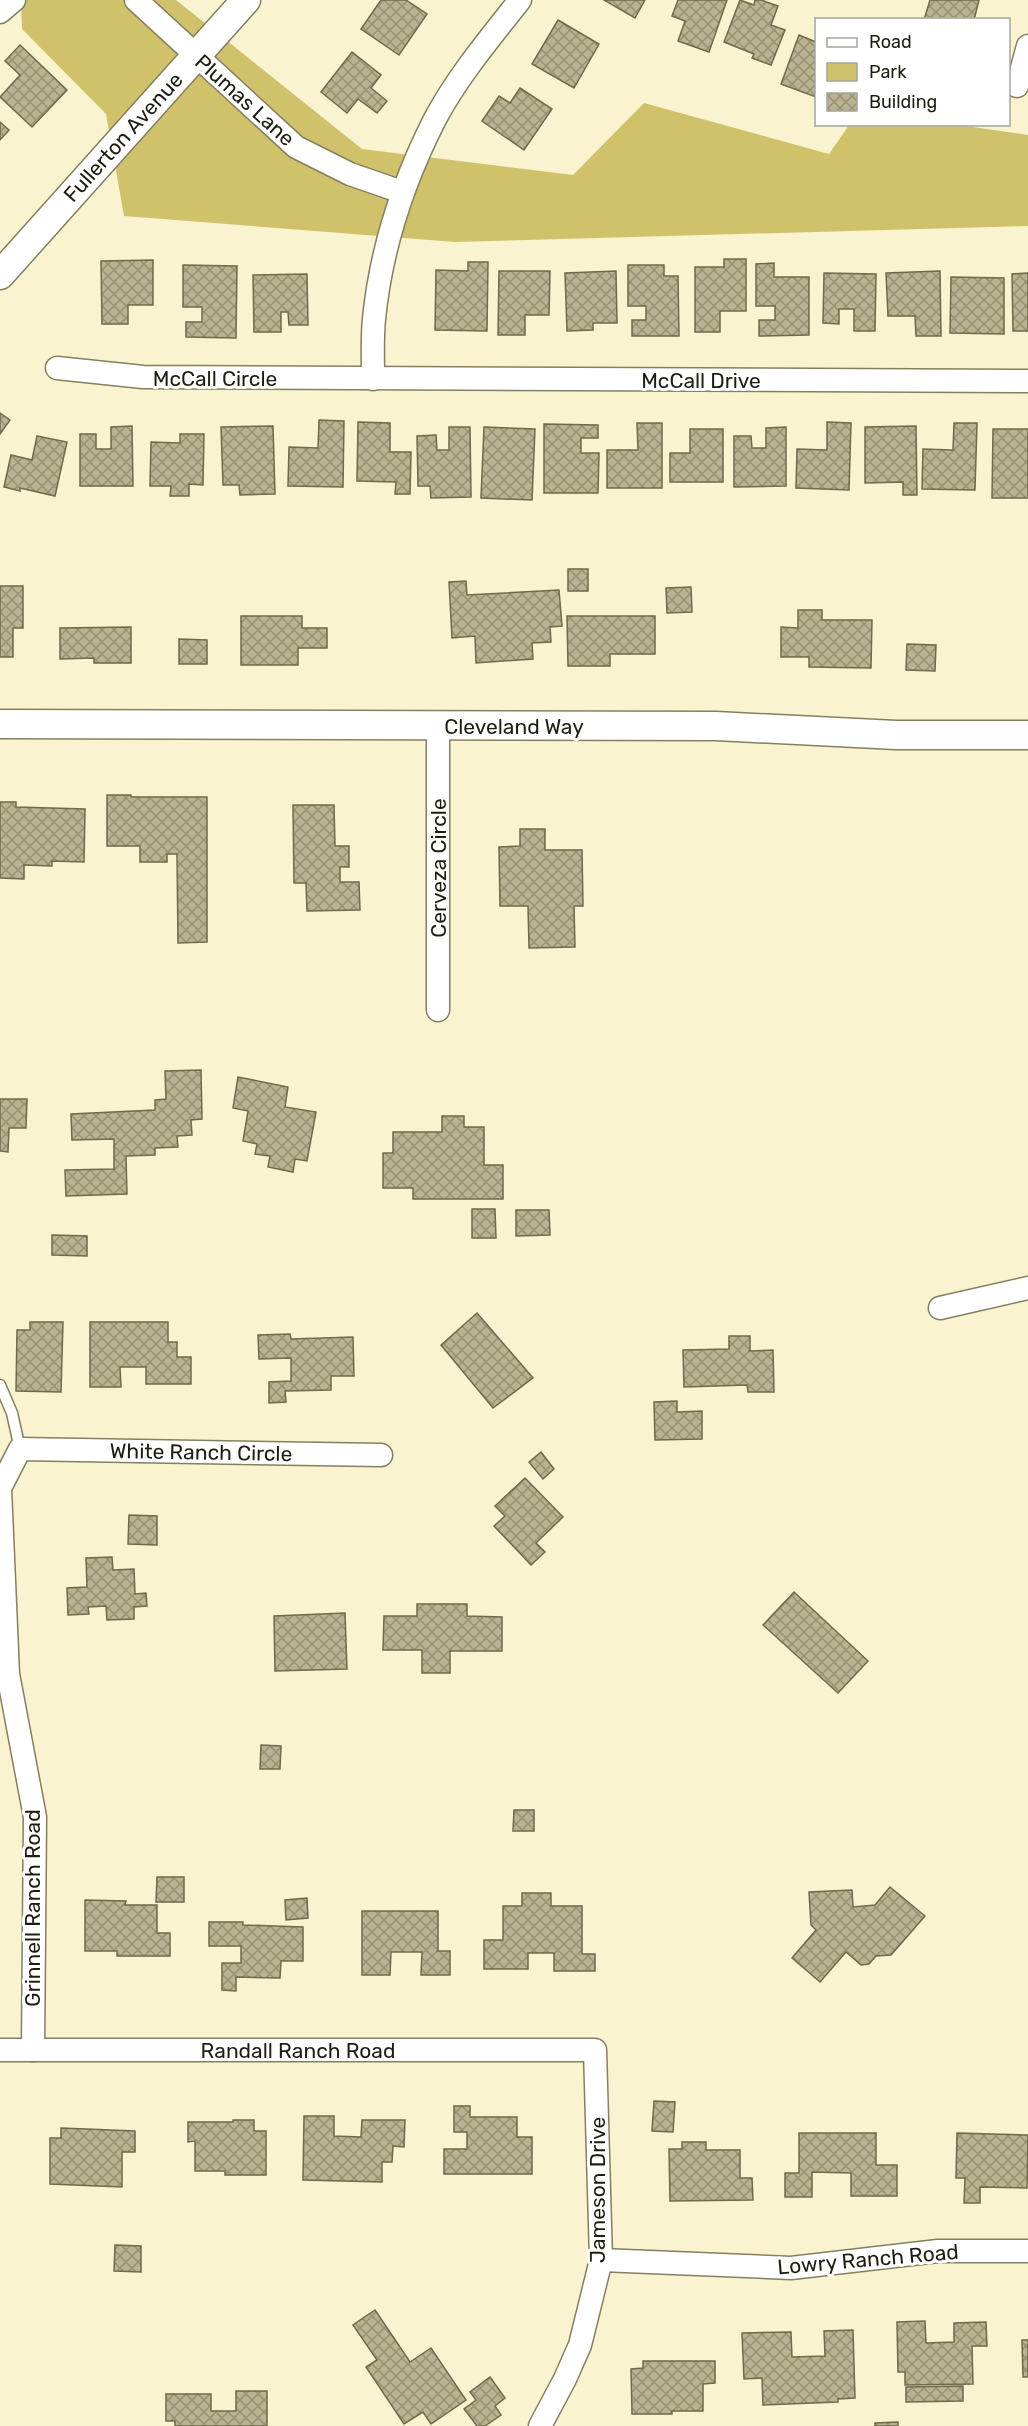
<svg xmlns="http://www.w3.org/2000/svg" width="1028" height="2426" viewBox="0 0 1028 2426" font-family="Rubik,sans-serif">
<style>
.green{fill:#d0c26a}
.building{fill:url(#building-cross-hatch);stroke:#6f6a4a;stroke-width:1.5}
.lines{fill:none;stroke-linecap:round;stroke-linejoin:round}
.service-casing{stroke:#847f5e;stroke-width:13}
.minor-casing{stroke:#847f5e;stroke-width:25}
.tertiary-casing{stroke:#847f5e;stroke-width:31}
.service{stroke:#fff;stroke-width:10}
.minor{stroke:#fff;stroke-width:22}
.tertiary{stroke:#fff;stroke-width:28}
.labels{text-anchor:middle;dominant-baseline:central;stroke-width:6;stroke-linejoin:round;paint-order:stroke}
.street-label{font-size:21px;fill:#1f1d10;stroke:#fff}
</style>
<defs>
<pattern id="building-cross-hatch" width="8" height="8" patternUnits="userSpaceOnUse" patternTransform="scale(1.5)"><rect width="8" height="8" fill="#b9b391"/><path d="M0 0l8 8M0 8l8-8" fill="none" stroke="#969175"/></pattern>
</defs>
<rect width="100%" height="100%" fill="#f9f3cf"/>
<polygon class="green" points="21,0 176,0 362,149 573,175 644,103 829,154 849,125 952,124 1028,135 1028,226 455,242 124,216 106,114 22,29"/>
<g class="building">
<polygon points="381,0 406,0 427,14 399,55 361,29"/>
<polygon points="604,0 645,0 635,18"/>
<polygon points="678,0 727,0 709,52 678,41 685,21 672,16"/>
<polygon points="740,0 754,5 755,0 761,0 778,6 771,25 785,30 771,65 752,58 754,54 724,42"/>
<polygon points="930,0 979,0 974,20 924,20"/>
<polygon points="558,20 599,44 574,88 532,64"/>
<polygon points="799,35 816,42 816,97 781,84"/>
<polygon points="20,45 67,90 32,127 0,97 20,75 5,61"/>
<polygon points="352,52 381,75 371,88 387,101 377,113 358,99 347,113 321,92"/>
<polygon points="520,88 552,109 524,150 482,121 499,96 510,103"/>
<polygon points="0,122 9,130 0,140"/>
<polygon points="724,259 746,259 746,311 720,311 720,332 695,332 695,267 724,267"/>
<polygon points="153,260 153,305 128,305 128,324 102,324 101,261"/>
<polygon points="468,262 488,262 487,331 435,330 436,270 468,271"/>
<polygon points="774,263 774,277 809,277 809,335 759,336 759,320 775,320 775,306 756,306 756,264"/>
<polygon points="183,265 237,266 236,338 186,337 186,322 202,322 202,307 183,307"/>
<polygon points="628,265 664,265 664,276 678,276 679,336 632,336 632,320 646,320 646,306 628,306"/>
<polygon points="499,271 550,271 549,315 525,315 525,335 498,335"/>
<polygon points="616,271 617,323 593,323 593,330 567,331 565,273"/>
<polygon points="940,271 941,336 916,336 915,316 888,316 886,273"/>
<polygon points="824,273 876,274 875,331 854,331 854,309 839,309 839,324 823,323"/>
<polygon points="1028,273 1028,331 1013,331 1012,274"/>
<polygon points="307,274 308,325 289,325 288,312 281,312 281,332 254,332 253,275"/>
<polygon points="951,277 1004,278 1004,334 950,333"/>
<polygon points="0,413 10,420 0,434"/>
<polygon points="319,420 344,421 343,487 288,486 289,447 318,448"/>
<polygon points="358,422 390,423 390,452 411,452 410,494 395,494 396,482 357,481"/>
<polygon points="827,422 851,423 849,490 796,488 797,449 827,450"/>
<polygon points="637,423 662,423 662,488 607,488 607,450 638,450"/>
<polygon points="954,423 977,423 975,490 922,489 923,449 953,450"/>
<polygon points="544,424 598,425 598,438 581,438 581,453 599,453 598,493 544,493"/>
<polygon points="132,426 133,486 80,486 80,434 96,434 96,449 111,449 111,427"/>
<polygon points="273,426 275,494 240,495 239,485 223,485 221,427"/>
<polygon points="916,426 917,495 903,495 903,482 865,483 865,427"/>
<polygon points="449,427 470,427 471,497 431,498 430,486 418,486 417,436 436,435 437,450 449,450"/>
<polygon points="484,427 535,429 532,500 481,498"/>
<polygon points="786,427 786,486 734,487 734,436 751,436 752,448 766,448 766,428"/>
<polygon points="690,429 723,429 723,482 670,482 670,453 690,453"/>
<polygon points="993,429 1028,429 1028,498 992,498"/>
<polygon points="180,434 204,434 203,485 189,484 189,496 170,496 171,486 150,486 151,442 180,443"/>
<polygon points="37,436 67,442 55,496 20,488 20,491 4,487 11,455 32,460"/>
<rect x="568" y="569" width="20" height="22"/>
<polygon points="466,581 467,595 559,590 562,626 550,627 551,642 532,643 533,659 476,663 475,636 452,638 449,582"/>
<polygon points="0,586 23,586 23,628 13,628 13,657 0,657"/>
<polygon points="691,587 692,612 667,613 666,588"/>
<polygon points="798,610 822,610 822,620 872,620 871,668 809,667 809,657 781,657 781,627 798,628"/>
<polygon points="241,616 302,616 302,628 327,628 327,648 298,648 298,665 241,665"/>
<polygon points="567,616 655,616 655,654 610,654 610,666 568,666"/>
<polygon points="131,627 131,663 94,663 94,658 60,659 60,628"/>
<polygon points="179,639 207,640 207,664 179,664"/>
<polygon points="907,644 936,645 935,671 906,670"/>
<polygon points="107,795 131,795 131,797 207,797 207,942 178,943 177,854 167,854 167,862 140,862 140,846 107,846"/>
<polygon points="0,802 16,802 16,807 85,809 84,862 52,861 52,866 24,865 24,879 0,878"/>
<polygon points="293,805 334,805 335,846 349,846 349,867 340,867 340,882 359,882 360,910 307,911 306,883 294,883"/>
<polygon points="520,829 545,829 545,850 582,850 583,906 574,906 575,947 529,948 528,906 500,906 499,847 520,846"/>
<polygon points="201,1070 202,1119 191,1120 192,1135 177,1136 178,1147 155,1148 155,1155 126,1156 127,1194 66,1196 65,1170 114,1169 114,1139 72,1140 71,1114 155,1110 155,1100 166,1099 165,1071"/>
<polygon points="238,1077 288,1087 285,1107 316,1112 307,1161 295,1159 293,1172 268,1167 270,1156 255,1154 257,1144 243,1141 248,1111 233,1108"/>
<polygon points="0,1099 27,1099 26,1128 9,1128 8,1152 0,1151"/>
<polygon points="442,1116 464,1116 464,1127 484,1127 484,1165 503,1165 503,1199 413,1199 413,1188 383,1188 383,1153 393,1153 393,1132 442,1132"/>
<polygon points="472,1209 495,1209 496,1238 472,1238"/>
<polygon points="516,1210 549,1210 550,1235 516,1236"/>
<polygon points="52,1235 87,1236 87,1256 52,1255"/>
<polygon points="477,1313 533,1378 493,1408 441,1345"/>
<polygon points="30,1322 63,1322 61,1392 16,1391 17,1330 30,1330"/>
<polygon points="90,1322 168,1322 168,1342 177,1342 177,1357 191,1357 191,1384 146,1384 146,1367 120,1367 121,1387 90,1387"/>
<polygon points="290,1334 291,1339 353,1337 354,1376 331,1376 331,1390 285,1391 286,1402 269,1403 269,1382 291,1381 291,1358 259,1359 258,1335"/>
<polygon points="729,1336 750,1336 750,1351 773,1350 774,1392 748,1392 747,1385 684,1387 683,1350 729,1349"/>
<polygon points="677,1401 677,1412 702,1411 702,1439 655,1440 654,1402"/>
<polygon points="541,1452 554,1469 543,1479 529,1462"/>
<polygon points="525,1478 563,1517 536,1543 545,1552 531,1565 494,1526 505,1516 495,1506"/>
<polygon points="129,1515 157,1516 157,1545 128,1544"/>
<polygon points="112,1557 113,1570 134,1569 135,1594 146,1593 147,1606 134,1607 134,1619 107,1620 106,1606 88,1607 89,1614 68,1615 67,1588 87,1587 86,1558"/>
<polygon points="794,1592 868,1661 838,1693 763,1625"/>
<polygon points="417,1604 467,1604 467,1616 502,1617 502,1651 450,1651 450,1673 422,1673 422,1650 383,1650 384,1616 417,1616"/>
<polygon points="345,1613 347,1669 275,1671 274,1616"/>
<polygon points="261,1745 281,1746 280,1769 260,1769"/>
<polygon points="514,1810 534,1810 534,1831 513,1831"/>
<polygon points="157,1877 184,1877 184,1902 156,1902"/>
<polygon points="890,1887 925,1916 891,1955 876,1956 869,1964 861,1965 846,1952 820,1982 792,1958 816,1930 811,1925 809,1892 852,1890 853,1907 875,1905"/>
<polygon points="522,1893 551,1893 551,1906 582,1906 582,1954 595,1954 595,1971 554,1971 554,1953 528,1953 528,1969 484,1969 484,1940 503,1940 503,1906 522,1906"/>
<polygon points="307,1898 308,1918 286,1920 285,1900"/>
<polygon points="85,1900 126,1901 125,1905 157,1905 157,1933 170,1933 170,1956 117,1956 117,1951 85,1951"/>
<polygon points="362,1911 438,1911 438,1951 450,1951 450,1975 421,1975 422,1952 391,1952 390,1975 362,1975"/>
<polygon points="209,1922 243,1922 243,1925 303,1927 303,1961 281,1961 280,1978 236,1977 236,1991 222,1990 222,1963 241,1963 241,1946 209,1946"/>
<polygon points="654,2101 675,2102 673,2132 652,2131"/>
<polygon points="454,2106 470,2106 470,2117 517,2117 517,2137 532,2137 532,2174 444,2174 444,2149 467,2149 467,2132 454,2132"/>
<polygon points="304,2116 334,2116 334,2136 361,2137 362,2120 405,2120 404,2147 393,2146 392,2162 382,2162 382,2182 303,2180"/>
<polygon points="233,2120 254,2120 254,2131 266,2131 266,2175 225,2175 225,2171 195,2171 195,2141 188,2142 188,2122 233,2122"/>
<polygon points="61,2128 135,2131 135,2152 122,2152 122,2187 50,2184 50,2138 61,2138"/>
<polygon points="799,2133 876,2133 876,2165 897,2165 897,2196 851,2196 851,2173 812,2172 812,2197 785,2197 785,2173 799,2173"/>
<polygon points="957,2133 1028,2135 1027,2188 980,2187 980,2203 964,2203 965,2178 956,2178"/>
<polygon points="682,2142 706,2142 706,2150 740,2150 740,2178 752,2178 753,2200 670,2201 669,2149 682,2149"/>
<polygon points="115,2245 141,2246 141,2272 114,2271"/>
<polygon points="375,2310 410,2362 431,2348 466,2400 431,2424 423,2412 404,2424 366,2367 377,2360 353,2325"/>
<polygon points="925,2321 926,2343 954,2342 954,2323 986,2322 987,2346 972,2346 973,2384 905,2385 905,2372 898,2372 897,2322"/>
<polygon points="853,2330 855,2398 838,2399 838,2402 763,2405 762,2378 744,2379 742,2333 791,2332 792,2357 825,2356 824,2331"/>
<polygon points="1022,2340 1028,2340 1028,2377 1023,2377"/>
<polygon points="643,2361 715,2361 715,2383 703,2384 703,2411 672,2411 672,2414 632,2414 631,2369 643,2368"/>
<polygon points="490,2377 505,2398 495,2406 501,2415 485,2426 477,2426 464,2409 476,2400 470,2392"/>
<polygon points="963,2386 963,2401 906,2402 906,2387"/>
<polygon points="236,2391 267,2391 267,2426 175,2426 175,2421 166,2421 166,2394 211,2394 211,2411 236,2411"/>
<polygon points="898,2422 898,2426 875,2426 875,2423"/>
</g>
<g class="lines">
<defs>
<polyline id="service" points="0,1385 12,1413 20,1449"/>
<g id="minor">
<polyline points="136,0 296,147 350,174 402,192"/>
<polyline points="0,12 14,0"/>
<polyline points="1017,86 1028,46"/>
<polyline points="57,368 143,377 1028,381"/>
<path d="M373,379C373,359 372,339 374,319C381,248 403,182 435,119C458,76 490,38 520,0"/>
<polyline points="438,725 438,1010"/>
<polyline points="940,1308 1028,1288"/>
<polyline points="0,2050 595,2050 601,2260 580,2345 565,2379 540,2426"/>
<polyline points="33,2050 35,1817 8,1674 0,1488 20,1449 381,1455"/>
<polyline points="601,2260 791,2268 938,2251 1028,2251"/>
</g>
<g id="tertiary">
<polyline points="0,275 246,0"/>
<polyline points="0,724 716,726 896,735 1028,735"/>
</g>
</defs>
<use href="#service" class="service-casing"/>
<use href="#minor" class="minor-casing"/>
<use href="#tertiary" class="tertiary-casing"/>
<use href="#service" class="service"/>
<use href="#minor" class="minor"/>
<use href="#tertiary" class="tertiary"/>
</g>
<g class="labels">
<g class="street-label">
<text transform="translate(245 100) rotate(42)">Plumas Lane</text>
<text transform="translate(123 137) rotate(-48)">Fullerton Avenue</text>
<text x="215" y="378">McCall Circle</text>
<text x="701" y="380">McCall Drive</text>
<text x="514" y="726">Cleveland Way</text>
<text transform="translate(438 868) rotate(-90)">Cerveza Circle</text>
<text transform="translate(201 1452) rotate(1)">White Ranch Circle</text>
<text transform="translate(32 1908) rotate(-90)">Grinnell Ranch Road</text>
<text x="298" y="2050">Randall Ranch Road</text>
<text transform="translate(597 2190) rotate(-90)">Jameson Drive</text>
<text transform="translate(868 2259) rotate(-5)">Lowry Ranch Road</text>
</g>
</g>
<rect x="815" y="18" width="195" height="108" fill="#ffffff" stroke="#a5a59f" stroke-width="1.5"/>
<rect x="827" y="38" width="30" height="9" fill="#ffffff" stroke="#a5a59f" stroke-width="1.5"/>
<text x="869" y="48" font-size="18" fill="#1f1d10">Road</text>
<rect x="827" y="63" width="30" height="18" fill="#d0c26a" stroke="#a5a59f" stroke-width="1.5"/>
<text x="869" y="78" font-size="18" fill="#1f1d10">Park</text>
<rect x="827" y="93" width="30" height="18" fill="url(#building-cross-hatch)" stroke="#a5a59f" stroke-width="1.5"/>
<text x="869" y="108" font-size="18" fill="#1f1d10">Building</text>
</svg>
